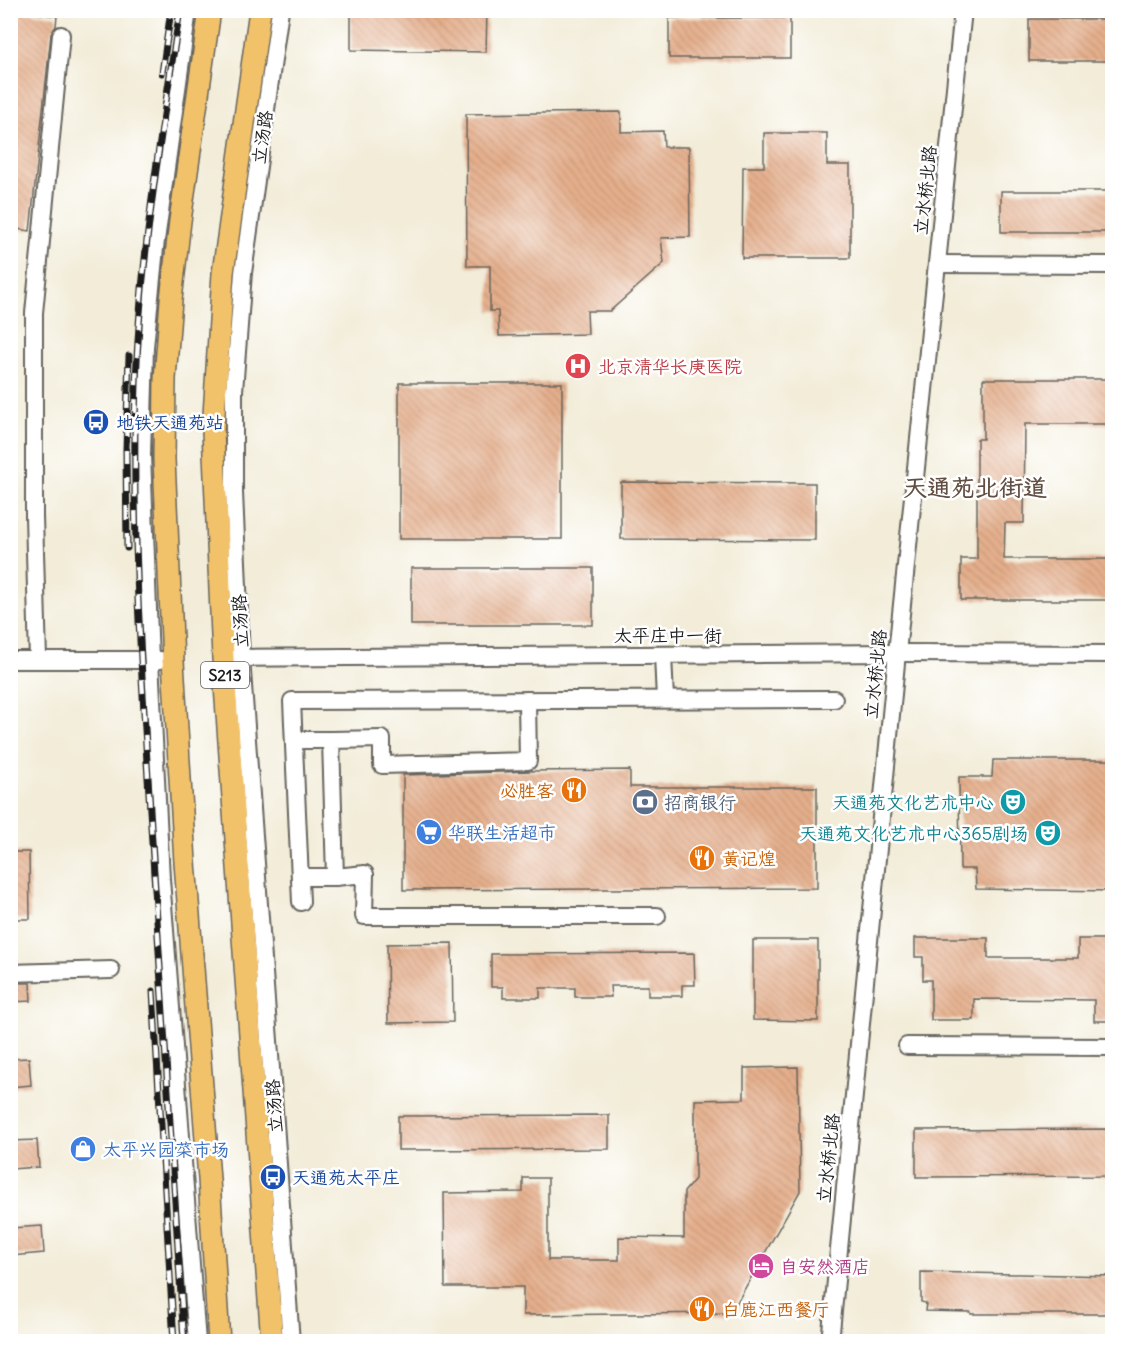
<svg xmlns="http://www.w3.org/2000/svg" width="1123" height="1352" viewBox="0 0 1123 1352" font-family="Delius,'LXGW WenKai TC',sans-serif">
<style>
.building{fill:url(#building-back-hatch)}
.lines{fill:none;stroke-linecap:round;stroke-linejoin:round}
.minor-casing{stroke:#67655e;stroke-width:20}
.major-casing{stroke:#67655e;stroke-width:24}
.minor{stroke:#fff;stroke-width:16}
.major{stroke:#f2c26a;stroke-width:21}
.rail-casing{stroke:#1c1c1c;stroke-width:7}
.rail{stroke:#fff;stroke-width:4.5;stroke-dasharray:14;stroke-linecap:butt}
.labels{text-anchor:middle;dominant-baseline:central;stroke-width:5;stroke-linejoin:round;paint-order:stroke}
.shield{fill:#fff;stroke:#606060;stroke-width:1.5}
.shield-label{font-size:16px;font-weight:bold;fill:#1c1c1c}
.street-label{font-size:18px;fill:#1c1c1c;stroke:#fff}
.health-label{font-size:18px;fill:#be3a42;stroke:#fff;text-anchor:start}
.transit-label{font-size:18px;fill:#164399;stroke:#fff;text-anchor:start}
.food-label{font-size:18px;fill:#c56008;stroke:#fff;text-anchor:start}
.service-label{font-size:18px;fill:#4e5e75;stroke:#fff;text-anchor:start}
.culture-label{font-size:18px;fill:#0d838f;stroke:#fff;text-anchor:end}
.shop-label{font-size:18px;fill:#366cbe;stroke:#fff;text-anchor:start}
.hotel-label{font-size:18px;fill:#b23c85;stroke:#fff;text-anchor:start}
.district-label{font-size:24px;font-weight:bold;fill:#624f43;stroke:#fff}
</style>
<defs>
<pattern id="building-back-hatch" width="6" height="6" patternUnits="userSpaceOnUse" patternTransform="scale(1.5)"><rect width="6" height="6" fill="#e5af8c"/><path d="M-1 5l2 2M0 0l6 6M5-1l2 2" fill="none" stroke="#c49678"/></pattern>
</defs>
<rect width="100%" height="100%" fill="#fff"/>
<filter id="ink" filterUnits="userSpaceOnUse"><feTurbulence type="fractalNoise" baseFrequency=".0167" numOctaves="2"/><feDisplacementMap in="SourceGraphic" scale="12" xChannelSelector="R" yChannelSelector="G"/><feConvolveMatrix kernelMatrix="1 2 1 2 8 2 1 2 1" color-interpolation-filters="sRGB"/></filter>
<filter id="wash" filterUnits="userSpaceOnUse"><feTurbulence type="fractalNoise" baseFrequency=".008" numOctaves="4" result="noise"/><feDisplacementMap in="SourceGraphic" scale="24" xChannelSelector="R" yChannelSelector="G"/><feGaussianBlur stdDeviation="1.35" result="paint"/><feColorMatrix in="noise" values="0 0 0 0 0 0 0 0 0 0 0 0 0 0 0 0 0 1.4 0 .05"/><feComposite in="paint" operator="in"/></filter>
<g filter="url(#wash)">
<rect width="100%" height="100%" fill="#f2ecd8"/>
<g id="blocks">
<g class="building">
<polygon points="10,10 57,16 56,26 51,34 30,231 10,228"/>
<polygon points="351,10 487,10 486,52 351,50"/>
<rect x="669" y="18" width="121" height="40"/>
<rect x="1029" y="19" width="84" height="42"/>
<polygon points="621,112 621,132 663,131 664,147 689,147 690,237 661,238 664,263 610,311 587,311 588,334 499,336 498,311 490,311 490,266 467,266 466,114"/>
<polygon points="764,133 827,133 827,165 850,165 850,258 742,258 743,167 764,167"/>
<rect x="1001" y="191" width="112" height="41"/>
<polygon points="983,379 1113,379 1113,424 1025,424 1024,523 1005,523 1004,559 1113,559 1113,600 961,600 961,559 977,559 977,439 983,439"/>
<rect x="399" y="383" width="163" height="156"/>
<polygon points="621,482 815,483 815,540 621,539"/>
<rect x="411" y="568" width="182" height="57"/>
<polygon points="993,760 1112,760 1113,891 976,889 975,869 960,869 959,777 992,777"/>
<polygon points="630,770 630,787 817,787 817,888 403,890 403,775 531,771"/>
<polygon points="10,852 29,852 30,919 10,919"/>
<polygon points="915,938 988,938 988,958 1078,958 1078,939 1113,939 1113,1021 1094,1021 1094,1000 974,999 974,1020 931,1020 931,980 923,980 923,957 915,957"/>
<polygon points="753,940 818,940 818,1021 753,1020"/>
<polygon points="452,943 453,1022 388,1023 387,944"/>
<polygon points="694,953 695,985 682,985 682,996 648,996 648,986 610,986 611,997 575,997 575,988 540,988 540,998 503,998 503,987 491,987 491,954"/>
<polygon points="10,983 30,983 31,1001 10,1002"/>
<polygon points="29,1058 31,1085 10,1087 10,1059"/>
<polygon points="798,1067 800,1191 731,1313 523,1315 523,1287 445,1287 444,1193 523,1192 523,1178 548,1178 548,1260 619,1260 619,1237 684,1238 684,1192 695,1179 695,1100 744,1099 744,1068"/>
<polygon points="609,1115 609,1149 398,1150 398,1116"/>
<polygon points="1113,1129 1113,1176 916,1177 916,1130"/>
<polygon points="37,1140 39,1167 10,1169 10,1141"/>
<polygon points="42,1226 44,1253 10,1256 10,1228"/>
<polygon points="921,1272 1113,1276 1113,1314 971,1314 971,1312 925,1311 926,1303 921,1302"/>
</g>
</g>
</g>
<g filter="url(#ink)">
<use href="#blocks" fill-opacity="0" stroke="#67655e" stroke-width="1.5"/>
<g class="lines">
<defs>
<g id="minor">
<polyline points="188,10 155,248 145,347 142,455 150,660 161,879 197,1342"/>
<polyline points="280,10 243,273 234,391 234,492 241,658 291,1342"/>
<polyline points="937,264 1112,265"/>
<polyline points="663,655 665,699"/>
<polyline points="230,658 897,653 1112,654"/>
<polyline points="10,660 160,660"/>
<polyline points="38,660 34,516 34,313 61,35"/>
<polyline points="294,740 331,740"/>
<polyline points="300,877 335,877 331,740 382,739 382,765 528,761 527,700"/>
<polyline points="335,877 365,874 364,916 657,916"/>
<polyline points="301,902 292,701 834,699"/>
<polyline points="10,973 111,970"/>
<polyline points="907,1046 1112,1047"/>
<polyline points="830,1342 897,653 963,10"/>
</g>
<g id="major">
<polyline points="210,10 180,221 171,300 165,379 164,459 173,661 185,862 209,1179 219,1342"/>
<polyline points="260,10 223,273 213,431 223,658 272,1342"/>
</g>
</defs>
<use href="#minor" class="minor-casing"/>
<use href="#major" class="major-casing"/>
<use href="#minor" class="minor"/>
<use href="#major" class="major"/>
<defs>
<g id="rail">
<path d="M180,10C161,134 140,258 136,383C131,531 142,679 151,826C162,998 173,1170 184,1342"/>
<polyline points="162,73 171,10"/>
<polyline points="127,548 126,449 129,356"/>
<polyline points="153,991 174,1342"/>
</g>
</defs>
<use href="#rail" class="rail-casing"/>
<use href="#rail" class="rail"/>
</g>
</g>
<defs>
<symbol id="hospital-disc" viewBox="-11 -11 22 22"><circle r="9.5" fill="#e0444e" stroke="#fff"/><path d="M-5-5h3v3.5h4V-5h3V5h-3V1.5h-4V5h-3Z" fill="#fff"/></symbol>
<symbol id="bus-disc" viewBox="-11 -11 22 22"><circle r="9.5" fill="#1a4fb4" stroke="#fff"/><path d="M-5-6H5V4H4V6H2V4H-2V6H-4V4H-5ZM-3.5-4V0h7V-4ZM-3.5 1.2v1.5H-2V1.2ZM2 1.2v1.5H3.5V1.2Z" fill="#fff"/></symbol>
<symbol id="restaurant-disc" viewBox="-11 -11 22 22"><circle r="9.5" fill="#e8710a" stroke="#fff"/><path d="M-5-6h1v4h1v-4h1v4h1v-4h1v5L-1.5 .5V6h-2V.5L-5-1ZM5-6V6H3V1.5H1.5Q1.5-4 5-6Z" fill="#fff"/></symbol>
<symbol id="bank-disc" viewBox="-11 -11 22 22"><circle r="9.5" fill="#5c6f8a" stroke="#fff"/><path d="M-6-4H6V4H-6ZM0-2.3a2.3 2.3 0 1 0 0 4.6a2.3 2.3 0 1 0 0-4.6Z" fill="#fff"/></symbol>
<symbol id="theatre-disc" viewBox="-11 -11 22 22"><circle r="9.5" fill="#0f9aa8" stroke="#fff"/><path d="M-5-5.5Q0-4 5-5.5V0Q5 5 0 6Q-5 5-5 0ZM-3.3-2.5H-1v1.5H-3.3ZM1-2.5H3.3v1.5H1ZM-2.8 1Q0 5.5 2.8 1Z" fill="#fff"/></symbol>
<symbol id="supermarket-disc" viewBox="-11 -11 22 22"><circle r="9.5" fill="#3f7fe0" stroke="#fff"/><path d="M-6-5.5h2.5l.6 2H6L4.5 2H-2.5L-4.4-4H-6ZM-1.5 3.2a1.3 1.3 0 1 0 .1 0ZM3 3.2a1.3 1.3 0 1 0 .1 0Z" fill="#fff"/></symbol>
<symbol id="shop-disc" viewBox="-11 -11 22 22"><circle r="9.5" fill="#3f7fe0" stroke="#fff"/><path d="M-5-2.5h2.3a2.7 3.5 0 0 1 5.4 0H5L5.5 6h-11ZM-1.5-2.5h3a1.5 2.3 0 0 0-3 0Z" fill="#fff"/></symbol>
<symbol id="hotel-disc" viewBox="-11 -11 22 22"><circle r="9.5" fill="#d1479c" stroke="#fff"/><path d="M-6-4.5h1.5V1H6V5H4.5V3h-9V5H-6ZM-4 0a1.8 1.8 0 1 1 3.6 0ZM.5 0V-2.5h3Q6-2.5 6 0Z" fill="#fff"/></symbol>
</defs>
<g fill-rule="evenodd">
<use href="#hospital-disc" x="563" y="351" width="30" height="30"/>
<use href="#bus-disc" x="81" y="407" width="30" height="30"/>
<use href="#restaurant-disc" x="559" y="775" width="30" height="30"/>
<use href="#bank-disc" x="630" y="787" width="30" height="30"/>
<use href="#theatre-disc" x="998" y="787" width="30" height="30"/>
<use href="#supermarket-disc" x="414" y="817" width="30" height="30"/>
<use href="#theatre-disc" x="1033" y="818" width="30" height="30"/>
<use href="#restaurant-disc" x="687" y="843" width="30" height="30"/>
<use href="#shop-disc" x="68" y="1134" width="30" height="30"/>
<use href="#bus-disc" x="258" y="1162" width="30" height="30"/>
<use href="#hotel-disc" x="746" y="1251" width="30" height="30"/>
<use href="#restaurant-disc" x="687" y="1294" width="30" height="30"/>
</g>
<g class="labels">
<rect class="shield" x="201" y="662" width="48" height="26" rx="4.5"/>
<g class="shield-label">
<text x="225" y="675">S213</text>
</g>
<g class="street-label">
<text transform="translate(262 137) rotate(-82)">立汤路</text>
<text transform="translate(925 190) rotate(-84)">立水桥北路</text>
<text transform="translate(240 621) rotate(-93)">立汤路</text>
<text x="668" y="635">太平庄中一街</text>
<text transform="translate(875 674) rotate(-84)">立水桥北路</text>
<text transform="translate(274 1106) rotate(-94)">立汤路</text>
<text transform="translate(828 1158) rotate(-84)">立水桥北路</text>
</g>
<g class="health-label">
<text x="598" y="366">北京清华长庚医院</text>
</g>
<g class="transit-label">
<text x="116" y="422">地铁天通苑站</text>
<text x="292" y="1177">天通苑太平庄</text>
</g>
<g class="food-label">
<text x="554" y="790" text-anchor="end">必胜客</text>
<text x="722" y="858">黄记煌</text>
<text x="722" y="1309">白鹿江西餐厅</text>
</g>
<g class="service-label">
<text x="664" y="802">招商银行</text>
</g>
<g class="culture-label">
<text x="994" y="802">天通苑文化艺术中心</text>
<text x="1028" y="833">天通苑文化艺术中心365剧场</text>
</g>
<g class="shop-label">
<text x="448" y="832">华联生活超市</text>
<text x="103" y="1149">太平兴园菜市场</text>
</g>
<g class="hotel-label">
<text x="780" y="1266">自安然酒店</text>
</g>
<g class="district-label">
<text x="975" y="487">天通苑北街道</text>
</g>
</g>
<rect width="1123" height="1352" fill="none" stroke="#fff" stroke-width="36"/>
</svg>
